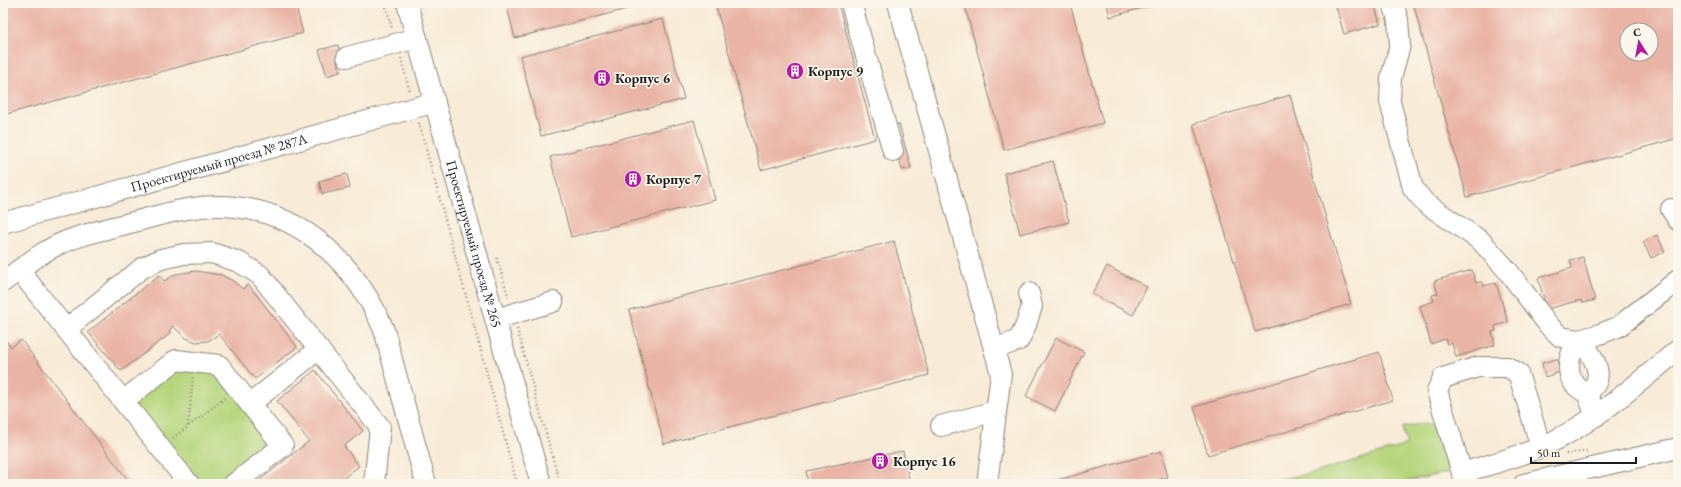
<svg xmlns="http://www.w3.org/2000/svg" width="1681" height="487" viewBox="0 0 1681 487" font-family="'EB Garamond',serif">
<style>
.green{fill:#b5d57c;stroke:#68784c}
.building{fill:#e9b4a5;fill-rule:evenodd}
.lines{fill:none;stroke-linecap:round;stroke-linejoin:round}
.minor-casing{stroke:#8a847a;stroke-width:22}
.path{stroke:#8a847a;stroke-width:2.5;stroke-dasharray:1 3;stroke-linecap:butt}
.minor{stroke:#fff;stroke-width:20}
.labels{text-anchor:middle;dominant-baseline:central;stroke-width:3.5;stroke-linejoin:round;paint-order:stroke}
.poi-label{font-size:14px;font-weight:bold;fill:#1c1c1c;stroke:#fbf7ec;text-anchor:start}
.street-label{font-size:14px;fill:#1c1c1c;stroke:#fbf7ec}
</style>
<rect width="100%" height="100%" fill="#fbf7ec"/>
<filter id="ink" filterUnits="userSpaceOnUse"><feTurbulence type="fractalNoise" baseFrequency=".025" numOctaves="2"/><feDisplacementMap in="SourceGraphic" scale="8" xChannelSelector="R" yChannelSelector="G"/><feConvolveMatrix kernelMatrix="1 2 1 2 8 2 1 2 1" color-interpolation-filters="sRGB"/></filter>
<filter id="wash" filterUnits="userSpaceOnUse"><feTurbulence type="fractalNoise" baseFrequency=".012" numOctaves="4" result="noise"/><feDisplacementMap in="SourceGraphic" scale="16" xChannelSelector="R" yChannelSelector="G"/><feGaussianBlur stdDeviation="0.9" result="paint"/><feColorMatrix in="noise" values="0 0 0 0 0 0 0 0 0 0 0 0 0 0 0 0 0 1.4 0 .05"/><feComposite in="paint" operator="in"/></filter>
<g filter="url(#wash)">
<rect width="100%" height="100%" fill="#f8ebd7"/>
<g class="green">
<polygon points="178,363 219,371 272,438 214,484 194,484 128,401"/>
<polygon points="1423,423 1431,424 1435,429 1449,472 1395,484 1253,484 1314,473 1407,445 1402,428"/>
</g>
<g id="blocks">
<g class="building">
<polygon points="3,3 295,3 303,33 3,115"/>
<polygon points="506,3 646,3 646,4 515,38"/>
<polygon points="715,3 838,3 875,139 761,170"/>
<polygon points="964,3 1070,3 1103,123 1004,150"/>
<polygon points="1107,3 1160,3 1110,17"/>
<polygon points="1335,3 1374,3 1380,24 1344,34"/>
<path d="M1413,3H1678V138L1467,197ZM1627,30H1651V54H1627Z"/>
<polygon points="663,19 684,99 541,136 520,56"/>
<polygon points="338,45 342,59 337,60 340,72 327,76 319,50"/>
<polygon points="1290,95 1351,304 1255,332 1193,124"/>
<polygon points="694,120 715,200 571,237 550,157"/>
<polygon points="899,124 911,168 902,170 890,126"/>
<polygon points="1053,161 1069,222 1020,234 1004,173"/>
<polygon points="347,174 350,188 322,194 319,181"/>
<polygon points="1657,235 1665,252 1651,258 1643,242"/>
<polygon points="894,241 929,375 664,444 629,310"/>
<polygon points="1583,257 1595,300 1582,303 1581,300 1547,309 1538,278 1572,268 1570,260"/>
<polygon points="1107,266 1147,287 1133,315 1092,294"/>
<polygon points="1472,270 1476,283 1482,282 1484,286 1496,283 1508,322 1495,326 1496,331 1492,332 1495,345 1456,357 1452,343 1447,344 1445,339 1431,344 1420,306 1434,301 1432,295 1438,294 1434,281"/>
<polygon points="196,271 221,275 233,281 243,289 248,284 297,347 255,379 219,334 208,341 196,342 186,338 173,326 169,331 171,333 121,371 88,332 159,275 164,281 176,274"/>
<polygon points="3,337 11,347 21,340 131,484 3,484"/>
<polygon points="1056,338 1084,352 1055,411 1026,396"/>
<polygon points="1379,352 1393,400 1208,455 1194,407"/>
<polygon points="1557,359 1560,372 1545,377 1542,363"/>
<polygon points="315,370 363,431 344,446 359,466 336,484 255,484 309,441 277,401"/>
<polygon points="903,451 910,484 808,484 806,471"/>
<polygon points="1161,451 1168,477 1141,484 1044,484"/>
</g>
</g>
</g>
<g filter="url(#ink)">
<use href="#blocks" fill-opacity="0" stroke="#8a847a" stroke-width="1"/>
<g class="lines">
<defs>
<g id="minor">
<path id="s1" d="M407,3L541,484"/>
<polyline points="851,3 893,151"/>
<polyline points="898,3 1001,374 987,484"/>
<path d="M1393,3L1398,20L1400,45L1391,78L1390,102L1413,188L1425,203L1481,241L1508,271L1550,327L1561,337L1579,340C1565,359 1564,383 1587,393L1596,416"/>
<polyline points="347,57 417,38"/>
<polyline points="1671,209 1678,220"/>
<path id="s2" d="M3,223L435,102"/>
<polyline points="19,270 189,484"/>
<path d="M3,282C22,268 42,251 64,242C86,233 110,228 134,222C167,213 201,203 235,207C306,214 358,268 384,330L426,484"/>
<polyline points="495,319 553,302"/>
<polyline points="66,329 142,268 161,259 184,254 212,253 239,262 260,275 380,427 374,484"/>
<polyline points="1579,340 1597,335 1618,327 1678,280"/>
<path d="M1579,340C1589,349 1605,372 1594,386C1592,389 1589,391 1587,393"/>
<polyline points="994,349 1019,340 1026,325 1032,306 1029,293"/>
<polyline points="123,401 176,360 219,365 283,446 234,484"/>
<polyline points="250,404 319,349"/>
<polyline points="941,426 996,411"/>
<path d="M1541,447L1518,373L1507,367H1478L1443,378L1437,391L1462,473C1488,465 1515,458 1541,447C1592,425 1635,385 1678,350"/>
<polyline points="1524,484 1678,448"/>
</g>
</defs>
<use href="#minor" class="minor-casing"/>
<g class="path">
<polyline points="385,3 392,28"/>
<polyline points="401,58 410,92"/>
<polyline points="419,123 517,484"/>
<polyline points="497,258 509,299"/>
<polyline points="517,329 560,484"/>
<polyline points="188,426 193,377"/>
<polyline points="173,438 225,398"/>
<polyline points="1566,454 1587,451"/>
<polyline points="1431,484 1448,480"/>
</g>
<use href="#minor" class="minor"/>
</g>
</g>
<defs>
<symbol id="building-disc" viewBox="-11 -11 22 22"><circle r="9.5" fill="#b5179e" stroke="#fbf7ec"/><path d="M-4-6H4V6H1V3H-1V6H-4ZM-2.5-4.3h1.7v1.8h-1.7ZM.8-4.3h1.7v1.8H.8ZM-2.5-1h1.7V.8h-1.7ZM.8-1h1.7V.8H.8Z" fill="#fff"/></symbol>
</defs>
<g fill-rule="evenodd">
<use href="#building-disc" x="785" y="61" width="20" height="20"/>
<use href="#building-disc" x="592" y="68" width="20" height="20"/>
<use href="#building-disc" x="623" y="169" width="20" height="20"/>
<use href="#building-disc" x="870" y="451" width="20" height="20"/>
</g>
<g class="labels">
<g class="poi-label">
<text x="808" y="71">Корпус 9</text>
<text x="615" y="78">Корпус 6</text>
<text x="646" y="179">Корпус 7</text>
<text x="893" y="461">Корпус 16</text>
</g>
<g class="street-label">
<text stroke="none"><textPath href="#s2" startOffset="224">Проектируемый проезд № 287А</textPath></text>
<text stroke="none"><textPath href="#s1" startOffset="250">Проектируемый проезд № 265</textPath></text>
</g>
</g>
<rect width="1681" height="487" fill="none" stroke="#fbf7ec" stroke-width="16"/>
<g transform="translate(1639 42) rotate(349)"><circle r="19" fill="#fbf7ec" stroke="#a29f99"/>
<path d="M0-3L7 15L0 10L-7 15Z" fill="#b5179e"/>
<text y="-6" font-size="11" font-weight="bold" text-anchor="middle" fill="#1c1c1c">С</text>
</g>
<path d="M1531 457v6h105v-6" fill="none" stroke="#1c1c1c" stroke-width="2"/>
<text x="1537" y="457" font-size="12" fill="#1c1c1c" stroke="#fbf7ec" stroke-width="3" paint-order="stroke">50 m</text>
</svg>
